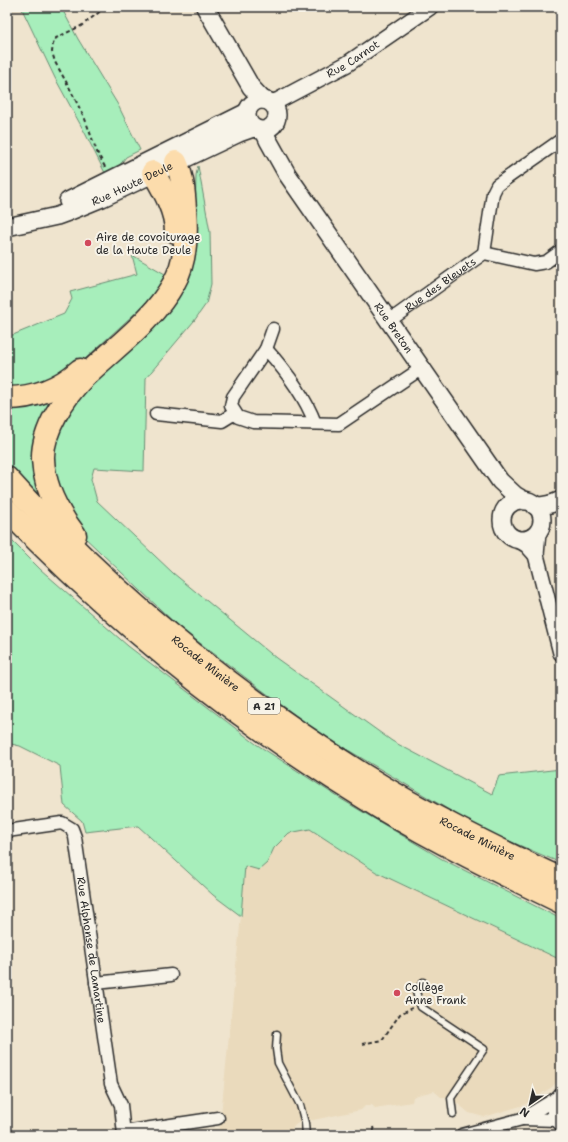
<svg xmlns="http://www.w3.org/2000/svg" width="568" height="1142" viewBox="0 0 568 1142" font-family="'Shantell Sans',sans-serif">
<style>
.built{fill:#eadabc}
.green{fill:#a7eebb;stroke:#698c73}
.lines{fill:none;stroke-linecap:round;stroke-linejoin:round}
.service-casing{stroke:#2b2b2b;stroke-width:9}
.minor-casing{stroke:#2b2b2b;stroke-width:15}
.tertiary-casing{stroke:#2b2b2b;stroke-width:18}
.secondary-casing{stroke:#2b2b2b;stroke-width:20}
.motorway-casing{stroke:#2b2b2b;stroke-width:25}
.path{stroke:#2b2b2b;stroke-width:2;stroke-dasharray:4 3;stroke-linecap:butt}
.service{stroke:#f7f3e8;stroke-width:6}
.minor{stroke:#f7f3e8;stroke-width:12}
.tertiary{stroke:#f7f3e8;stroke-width:15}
.secondary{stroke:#f7f3e8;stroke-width:17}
.motorway{stroke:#fcdcac;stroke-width:22}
.poi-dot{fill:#d1495b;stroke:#f7f3e8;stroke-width:1.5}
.labels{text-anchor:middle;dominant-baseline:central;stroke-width:4;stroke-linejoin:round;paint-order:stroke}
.shield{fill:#f7f3e8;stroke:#686764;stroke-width:1}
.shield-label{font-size:10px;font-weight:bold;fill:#2b2b2b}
.street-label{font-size:11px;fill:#2b2b2b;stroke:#f7f3e8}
.poi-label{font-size:11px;fill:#2b2b2b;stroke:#f7f3e8;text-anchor:start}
</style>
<rect width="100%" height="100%" fill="#efe4ce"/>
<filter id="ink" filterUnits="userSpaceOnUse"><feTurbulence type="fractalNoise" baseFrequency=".025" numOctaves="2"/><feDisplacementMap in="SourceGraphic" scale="8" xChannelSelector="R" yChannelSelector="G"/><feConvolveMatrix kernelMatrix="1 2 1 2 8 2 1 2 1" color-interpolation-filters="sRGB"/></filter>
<g filter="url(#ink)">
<polygon class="built" points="252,790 376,872 561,960 561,1077 552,1087 524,1105 484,1117 469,1113 451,1098 448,1097 441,1097 434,1091 418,1095 413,1097 412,1102 375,1108 372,1105 366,1105 361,1110 313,1120 304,1119 294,1126 290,1135 219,1135 241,916"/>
<g class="green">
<polygon points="21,7 61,7 78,39 118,105 140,150 126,157 119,166 105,173 85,133 55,78"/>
<polygon points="198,166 210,232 211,284 206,304 194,321 146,378 144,471 94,468 91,479 97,501 173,573 276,658 392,741 492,794 499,776 561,769 561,863 481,829 316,731 180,628 80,533 53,491 47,453 63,414 154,318 195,218 196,175"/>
<polygon points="132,255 165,274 159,287 145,304 73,370 7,394 7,334 13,335 64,314 72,299 70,292 137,274"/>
<polygon points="59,389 56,406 50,510 7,463 7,401"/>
<polygon points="7,536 40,569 128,646 256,744 341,799 442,859 561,919 561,960 376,872 310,829 289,833 274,848 267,863 259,870 245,866 241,916 213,895 138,826 85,832 82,821 64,805 60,766 20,746 7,743"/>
</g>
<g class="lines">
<defs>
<g id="service">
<polyline points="551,607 561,610"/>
<polyline points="423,982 416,992 421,1007 484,1049 451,1098 453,1114"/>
<polyline points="277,1034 276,1049 278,1063 300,1105 305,1123 306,1135"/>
</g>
<g id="minor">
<polyline points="484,253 493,193 497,185 561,140"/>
<path id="s1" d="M389,321L484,253L534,264L546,262L561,251"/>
<polyline points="273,329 266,349 233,397 231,406 238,417 253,422 339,424 422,368"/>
<path d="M266,349C286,371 305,396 315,423"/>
<polyline points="156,414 222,421 235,413"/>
<path id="s2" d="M7,831L62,823L72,829L75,837L111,1084L121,1105L124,1135"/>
<polyline points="96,983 171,975"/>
<polyline points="523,1119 557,1120"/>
<polyline points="124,1132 218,1118"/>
<polyline points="462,1135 522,1119 557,1098"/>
</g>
<g id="tertiary">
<path id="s3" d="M270,103L279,100L347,64L430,7"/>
<polyline points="538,532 536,555 561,653"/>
<polyline points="519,540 527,545 536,555"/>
<path d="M561,1095C552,1104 552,1115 561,1123"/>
</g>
<g id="secondary">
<polyline points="205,7 251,87 263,100"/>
<circle cx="262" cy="115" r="15"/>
<path id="s4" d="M264,131L268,140L287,174L500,481L515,495L525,501"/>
<polyline points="68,201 247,112"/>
<path id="s5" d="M7,227L57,216L68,212L102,198L239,133L253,128"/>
<circle cx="522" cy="520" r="20"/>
<path d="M535,506C544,506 553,504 561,500"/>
</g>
<g id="motorway">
<path d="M153,172C164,191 176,211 176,232"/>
<path d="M7,398C34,398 60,388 80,370"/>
<path id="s6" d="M7,478C110,593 232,692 362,774C426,814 493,847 561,879"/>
<path d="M7,510C118,625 242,724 379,807C437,842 499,872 561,902"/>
<path d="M75,535C58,513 44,487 43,459C42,430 65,396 84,377C115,347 153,321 174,283C186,262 187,233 185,209C184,193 183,177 176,162"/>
</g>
</defs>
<use href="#service" class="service-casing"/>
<use href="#minor" class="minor-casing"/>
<use href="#tertiary" class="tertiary-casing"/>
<use href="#secondary" class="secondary-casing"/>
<use href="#motorway" class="motorway-casing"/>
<g class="path">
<polyline points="105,167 97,152 85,119 69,87 55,62 52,52 53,44 56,38 81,26 106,7"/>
<polyline points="362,1044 382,1040 400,1014 412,1008"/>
<polyline points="373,1127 375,1135"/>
</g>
<use href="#service" class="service"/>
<use href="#minor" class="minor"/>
<use href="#tertiary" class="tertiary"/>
<use href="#secondary" class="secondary"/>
<use href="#motorway" class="motorway"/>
</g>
</g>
<g class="poi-dot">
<circle cx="88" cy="243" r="4"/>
<circle cx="397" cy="993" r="4"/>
</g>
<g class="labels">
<rect class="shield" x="248" y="698" width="32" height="16" rx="3"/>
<g class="shield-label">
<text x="264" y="706">A 21</text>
</g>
<g class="street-label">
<text stroke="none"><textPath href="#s3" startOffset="94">Rue Carnot</textPath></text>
<text stroke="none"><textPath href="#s5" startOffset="133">Rue Haute Deule</textPath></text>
<text stroke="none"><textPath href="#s1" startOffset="63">Rue des Bleuets</textPath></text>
<text stroke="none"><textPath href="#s4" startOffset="236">Rue Breton</textPath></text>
<text stroke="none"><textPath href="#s6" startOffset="272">Rocade Minière</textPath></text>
<text stroke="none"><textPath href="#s6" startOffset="596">Rocade Minière</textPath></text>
<text stroke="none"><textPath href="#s2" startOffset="190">Rue Alphonse de Lamartine</textPath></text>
</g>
<g class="poi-label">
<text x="96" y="237">Aire de covoiturage<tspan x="96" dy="13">de la Haute Deule</tspan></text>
<text x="405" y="987">Collège<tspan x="405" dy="13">Anne Frank</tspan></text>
</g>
</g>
<rect width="568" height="1142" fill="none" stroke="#f7f3e8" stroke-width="24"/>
<rect x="12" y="12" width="544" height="1118" fill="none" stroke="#2b2b2b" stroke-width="1.5" filter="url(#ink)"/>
<g transform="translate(530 1104) rotate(214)" stroke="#f7f3e8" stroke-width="3" paint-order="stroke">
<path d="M0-3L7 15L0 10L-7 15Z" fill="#2b2b2b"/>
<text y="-6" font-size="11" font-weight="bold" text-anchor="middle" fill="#2b2b2b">N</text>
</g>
</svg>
